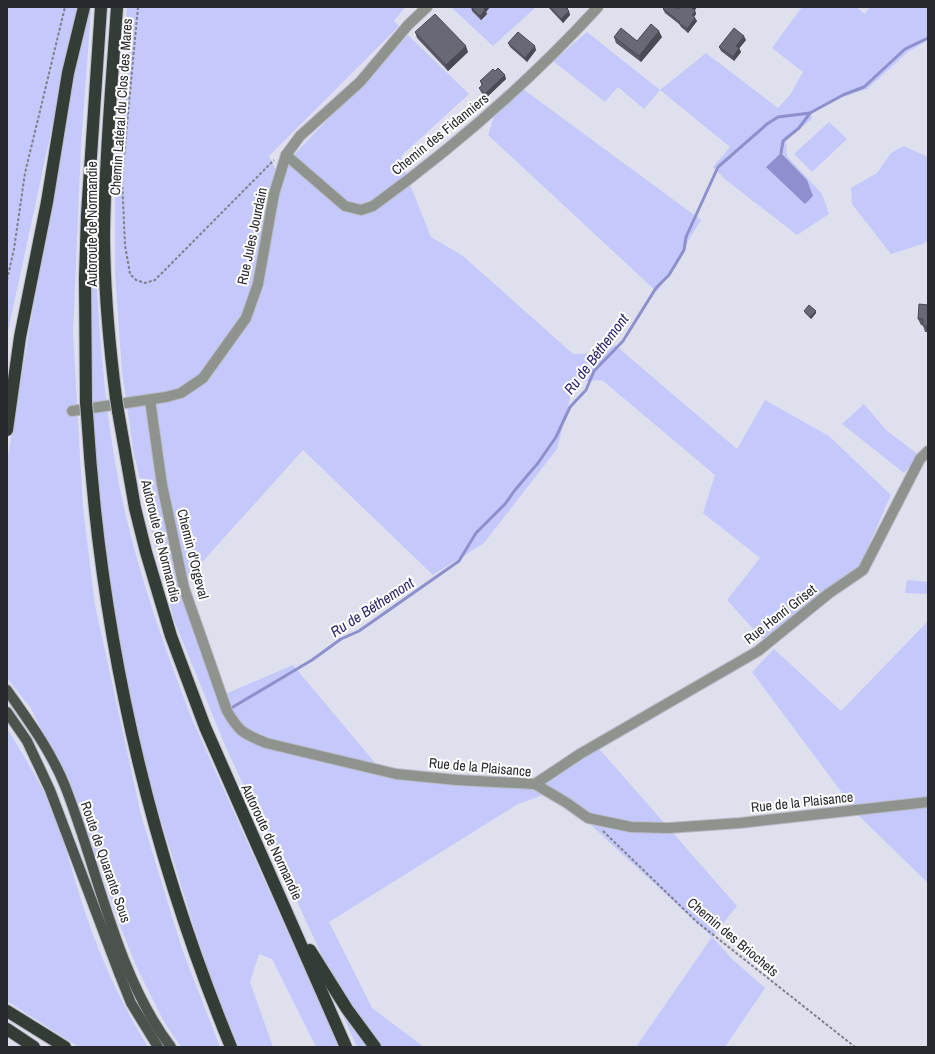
<svg xmlns="http://www.w3.org/2000/svg" width="935" height="1054" viewBox="0 0 935 1054" font-family="'Archivo Narrow',sans-serif">
<style>
.green{fill:#c4c8fa}
.water{fill:#8d90cc}
.lines{fill:none;stroke-linecap:round;stroke-linejoin:round}
.stream{stroke:#8d90cc;stroke-width:3}
.minor-casing{stroke:#babbc8;stroke-width:12}
.major-casing{stroke:#babbc8;stroke-width:12}
.highway-casing{stroke:#babbc8;stroke-width:14}
.path{stroke:#7f8089;stroke-width:2;stroke-dasharray:3 2;stroke-linecap:butt}
.minor{stroke:#8e938e;stroke-width:10}
.major{stroke:#4b534c;stroke-width:10}
.highway{stroke:#343d35;stroke-width:12}
.highway-bridge-casing{stroke:#babbc8;stroke-width:14;stroke-linecap:butt}
.highway-bridge{stroke:#343d35;stroke-width:12}
.wall{fill:#595a65}
.shaded-wall{fill:#494a53}
.building{fill:#686976;stroke:#494a53}
.labels{text-anchor:middle;dominant-baseline:central;stroke-width:4;stroke-linejoin:round;paint-order:stroke}
.street-label{font-size:14px;fill:#28292e;stroke:#fff}
.water-label{font-size:15px;font-style:italic;fill:#2c246b;stroke:#fff}
</style>
<rect width="100%" height="100%" fill="#dfe0ee"/>
<g class="green">
<polygon points="7,7 78,7 7,336"/>
<polygon points="127,7 405,7 394,21 399,26 269,156 275,168 290,159 408,35 469,94 401,156 409,182 431,237 463,256 573,354 602,353 615,345 737,449 765,400 829,436 891,495 854,579 764,641 727,600 760,558 703,513 715,475 602,380 574,382 557,449 484,543 433,575 303,450 186,580 223,695 293,665 381,770 536,780 595,744 737,906 712,937 732,959 765,988 725,1047 636,1047 712,937 554,791 518,804 329,922 372,1008 424,1047 380,1047 329,971 224,743 174,620 157,555 133,449 122,371 115,274 115,173"/>
<polygon points="451,7 476,7 485,12 490,7 536,7 493,46"/>
<polygon points="802,7 856,7 865,14 870,7 928,7 928,40 908,52 867,89 844,96 811,111 812,119 786,140 787,156 822,194 829,214 797,235 726,180 713,167 730,147 660,90 644,109 618,87 605,102 553,61 587,32 660,90 706,53 778,108 790,95 803,72 772,48"/>
<polygon points="91,9 81,146 73,333 83,508 95,605 141,815 182,949 220,1047 181,1047 163,1020 137,968 118,921 74,792 30,707 7,678 7,462 72,78 83,29"/>
<polygon points="523,89 701,220 657,292 488,135 495,114"/>
<polygon points="829,122 847,139 812,172 794,154"/>
<polygon points="904,146 928,157 928,240 923,244 891,254 852,204 851,188 877,173 891,153"/>
<path d="M93,228C98,306 102,385 115,462C130,551 160,636 192,719L339,1047H316L272,959L259,954L250,982L273,1047H239C213,991 195,931 177,872C165,832 151,792 141,751C130,709 123,665 117,623C104,541 94,458 91,375C89,326 91,277 93,228Z"/>
<polygon points="864,404 887,431 919,455 904,473 842,424"/>
<polygon points="907,580 928,582 928,594 905,593"/>
<polygon points="928,621 928,883 860,817 752,672 774,649 841,711"/>
<path d="M7,728C20,750 34,772 45,794C62,830 71,869 83,906C99,955 121,1004 148,1047H79L7,1001Z"/>
<polygon points="336,1000 369,1047 357,1047"/>
</g>
<polygon class="water" points="781,153 807,180 813,196 805,204 766,167"/>
<g class="lines">
<g class="stream">
<polyline points="781,153 783,141 799,128 810,113"/>
<polyline points="228,710 312,660 341,639 359,631 459,561 476,533 505,504 515,490 538,463 556,437 570,407 586,390 594,371 623,341 656,288 669,275 684,250 686,237 718,167 767,124 778,117 810,113 843,95 864,87 905,49 928,38"/>
</g>
<defs>
<g id="minor">
<path d="M286,155L345,206L361,210L373,206C453,148 532,79 598,7"/>
<path d="M150,400L162,485L184,588L227,711C240,733 243,733 266,743L396,774L457,780L535,784L567,803L588,818L631,827L668,828L740,823L928,802"/>
<polyline points="72,411 166,397 181,393 203,378 246,318 258,284 274,194 286,155 300,136 360,82 408,25 427,7"/>
<polyline points="535,784 580,754 758,651 828,594 863,570 920,459 928,451"/>
</g>
<g id="major">
<path d="M7,690C28,720 51,751 65,786C98,869 116,975 171,1047"/>
<polyline points="7,712 27,741 50,790 119,973 131,1003 158,1047"/>
</g>
<g id="highway">
<path d="M116,398C109,343 104,287 104,232C105,157 112,82 117,7"/>
<polyline points="86,403 85,278 87,215 101,7"/>
<polyline points="118,411 135,508 146,552 171,636 205,727 346,1047"/>
<path d="M87,414C100,631 148,846 231,1047"/>
<polyline points="7,430 20,337 47,202 68,73 84,7"/>
<polyline points="310,950 347,1009 375,1047"/>
<polyline points="7,1011 65,1047"/>
<polyline points="7,1029 34,1047"/>
</g>
</defs>
<use href="#minor" class="minor-casing"/>
<use href="#major" class="major-casing"/>
<use href="#highway" class="highway-casing"/>
<g class="path">
<polyline points="138,7 122,178 125,245 130,274 136,280 145,283 155,280 274,160"/>
<polyline points="7,280 14,249 25,173 65,7"/>
<polyline points="603,831 697,922 855,1047"/>
</g>
<use href="#minor" class="minor"/>
<use href="#major" class="major"/>
<use href="#highway" class="highway"/>
<defs>
<g id="highway-bridge">
<polyline points="116,398 118,411"/>
<polyline points="86,403 87,414"/>
</g>
</defs>
<use href="#highway-bridge" class="highway-bridge-casing"/>
<use href="#highway-bridge" class="highway-bridge"/>
</g>
<g class="wall">
<polygon points="471,7 490,7 486,12 487,14 481,20 472,11"/>
<polygon points="548,7 568,7 568,10 570,15 563,23"/>
<polygon points="663,9 695,10 696,14 694,17 697,21 688,33 681,27 679,24 665,13"/>
<polygon points="415,32 468,52 448,71 417,38"/>
<polygon points="614,37 637,41 662,37 641,62 616,43"/>
<polygon points="746,40 739,48 741,52 734,61 721,51 719,47"/>
<polygon points="508,43 536,50 527,62 510,47"/>
<polygon points="495,71 506,79 486,98 481,92 479,88 482,86 480,81"/>
<polygon points="928,305 928,332 925,332 923,325 921,325 918,319"/>
<polygon points="804,311 816,313 811,319 805,313"/>
</g>
<g class="shaded-wall">
<polygon points="485,7 490,7 486,12 487,14 481,20 480,16"/>
<polygon points="693,7 697,7 694,12 692,8"/>
<polygon points="569,11 570,15 563,23 561,19"/>
<polygon points="695,11 696,14 693,18 692,15"/>
<polygon points="695,18 697,21 688,33 687,29"/>
<polygon points="659,31 662,37 641,62 639,56"/>
<polygon points="744,36 746,40 738,50 736,46"/>
<polygon points="466,46 468,52 448,71 446,65"/>
<polygon points="535,46 536,50 527,62 525,58"/>
<polygon points="739,48 741,52 734,61 733,57"/>
<polygon points="505,75 506,79 486,98 485,94"/>
<polygon points="816,311 816,313 811,319 810,317"/>
</g>
<g class="building">
<polygon points="471,7 485,7 484,8 485,10 480,16"/>
<polygon points="550,7 565,7 569,11 561,19"/>
<polygon points="665,7 674,7 678,9 680,7 693,7 692,8 695,11 692,15 695,18 687,29 679,23 680,22 663,9"/>
<polygon points="435,14 466,46 446,65 415,32"/>
<polygon points="651,24 659,31 639,56 614,37 621,28 637,41"/>
<polygon points="734,28 744,36 736,46 739,48 733,57 719,47"/>
<polygon points="518,32 535,46 525,58 508,43"/>
<polygon points="498,68 505,75 485,94 479,88 483,84 480,81 493,69 495,71"/>
<polygon points="919,304 928,305 928,326 923,326 923,319 918,319"/>
<polygon points="809,305 816,311 810,317 804,311"/>
</g>
<g class="labels">
<g class="street-label">
<text transform="translate(121 107) rotate(-86)">Chemin Latéral du Clos des Mares</text>
<text transform="translate(440 134) rotate(-39)">Chemin des Fidanniers</text>
<text transform="translate(92 224) rotate(-90)">Autoroute de Normandie</text>
<text transform="translate(252 236) rotate(-78)">Rue Jules Jourdain</text>
<text transform="translate(161 541) rotate(76)">Autoroute de Normandie</text>
<text transform="translate(193 554) rotate(76)">Chemin d'Orgeval</text>
<text transform="translate(780 614) rotate(-38)">Rue Henri Griset</text>
<text transform="translate(480 767) rotate(5)">Rue de la Plaisance</text>
<text transform="translate(802 802) rotate(-6)">Rue de la Plaisance</text>
<text transform="translate(272 842) rotate(65)">Autoroute de Normandie</text>
<text transform="translate(106 862) rotate(71)">Route de Quarante Sous</text>
<text transform="translate(733 937) rotate(40)">Chemin des Briochets</text>
</g>
<g class="water-label">
<text transform="translate(596 354) rotate(-53)">Ru de Béthemont</text>
<text transform="translate(372 607) rotate(-33)">Ru de Béthemont</text>
</g>
</g>
<rect width="935" height="1054" fill="none" stroke="#28292e" stroke-width="16"/>
</svg>
